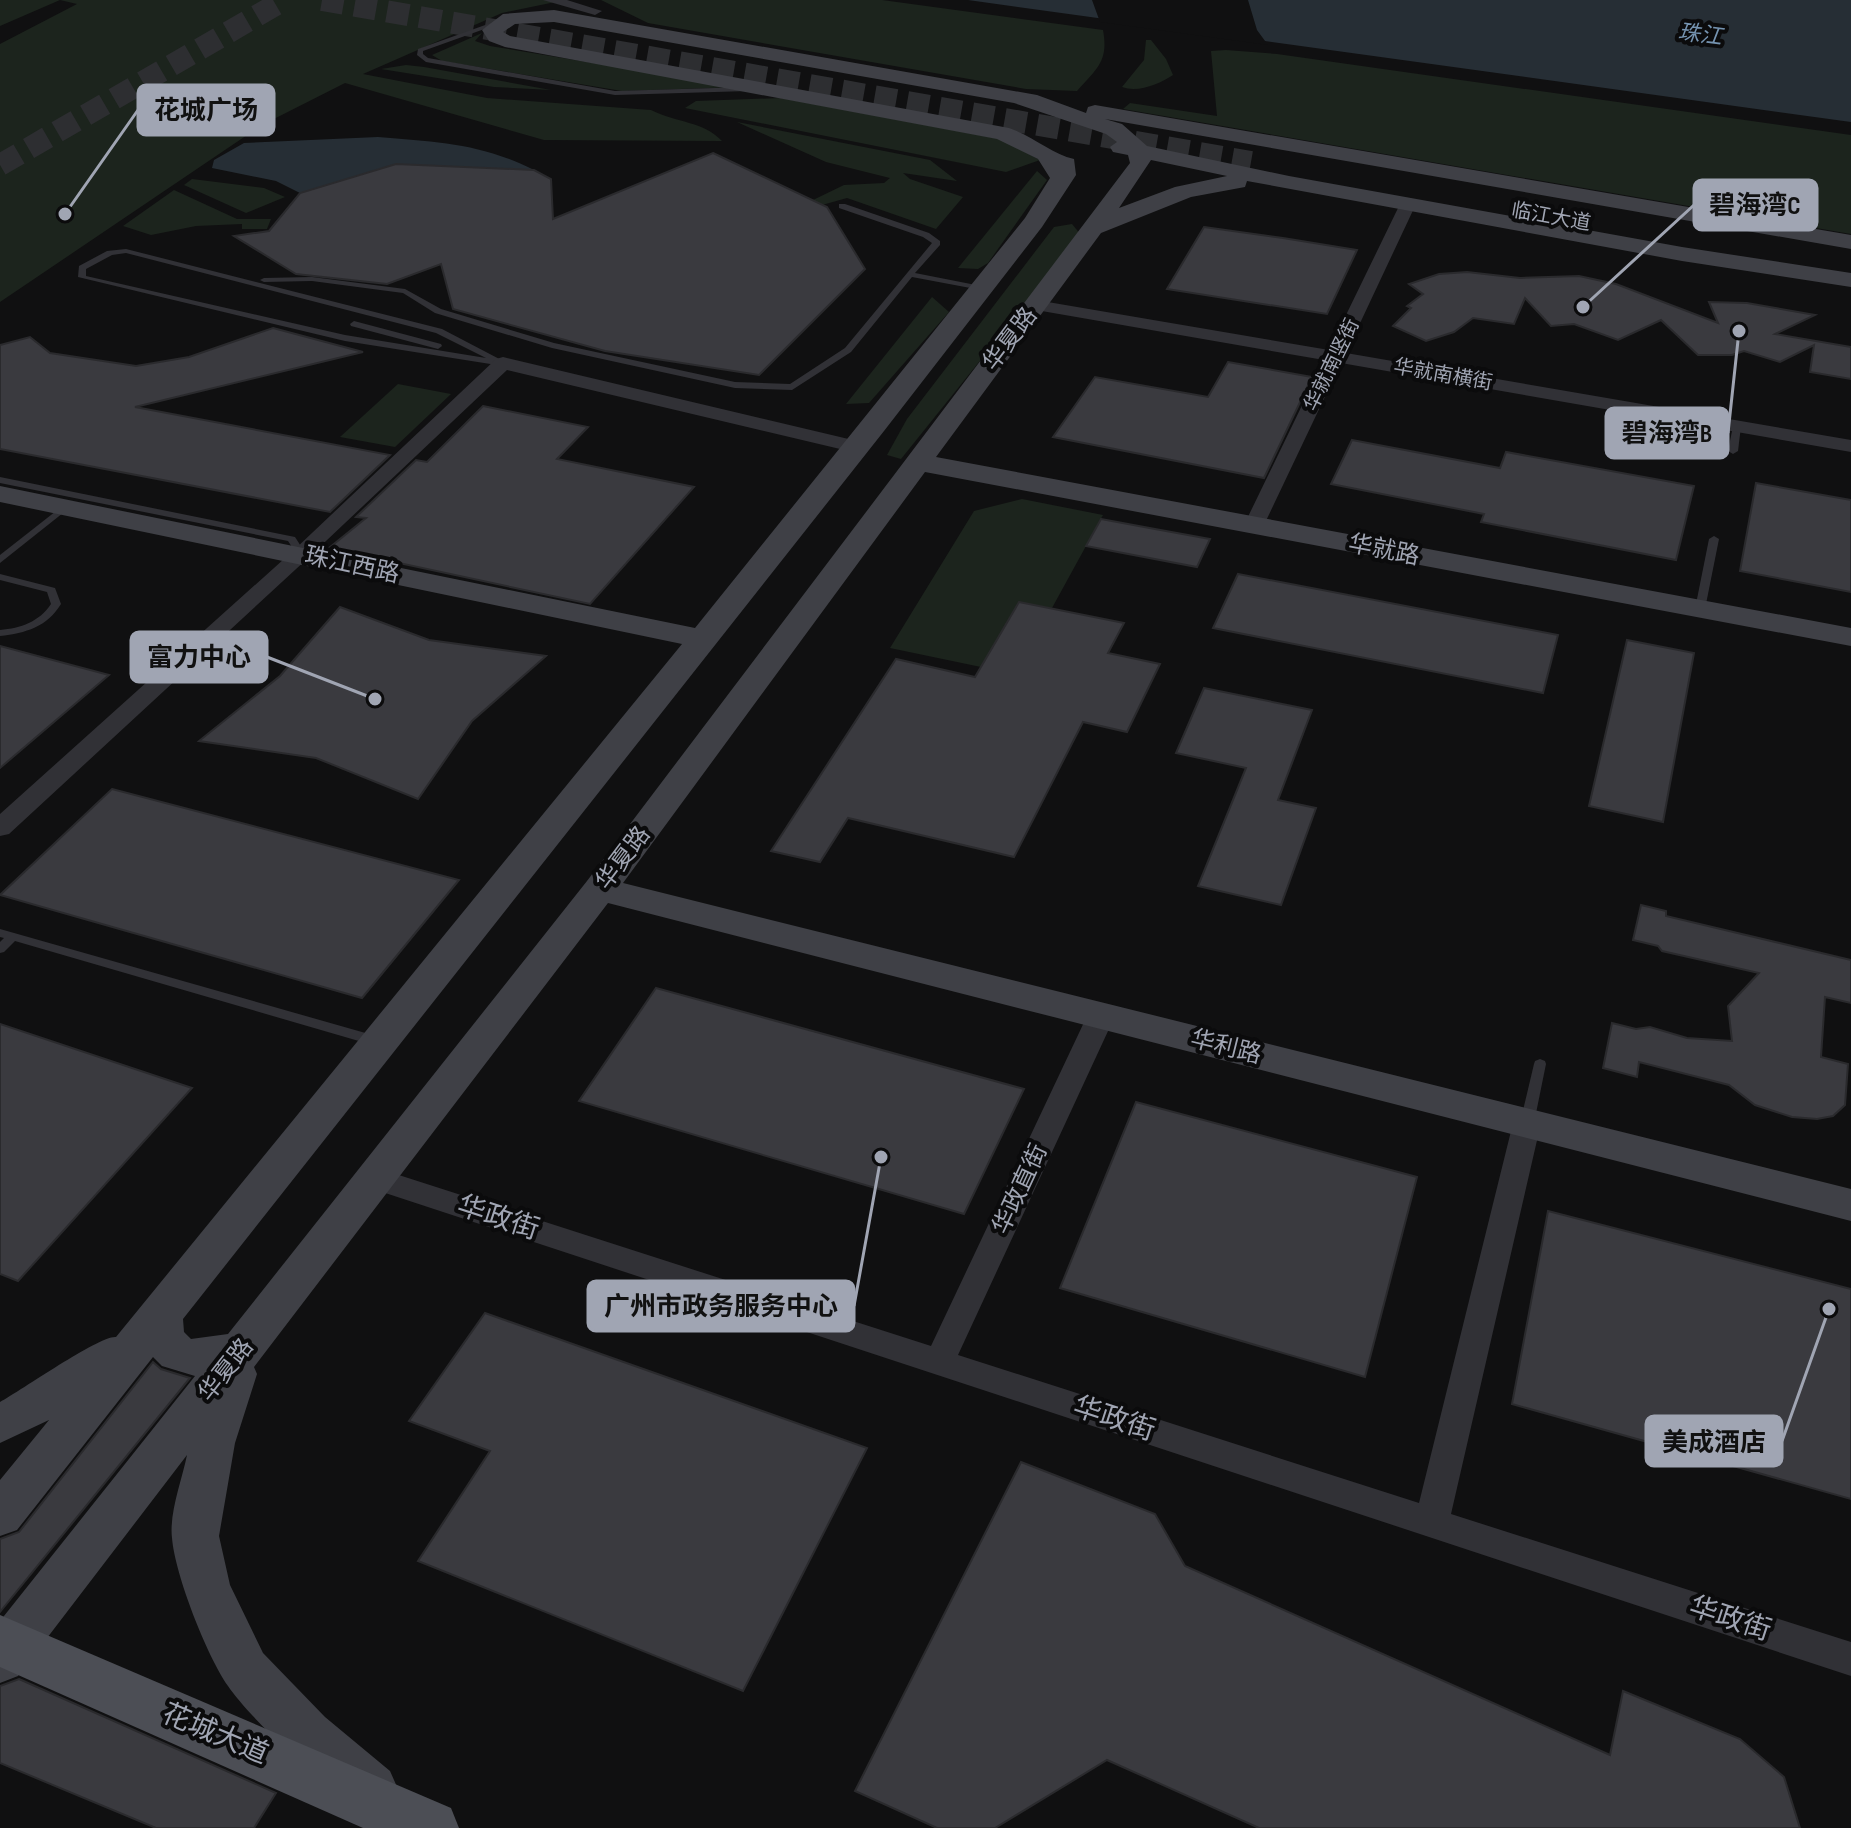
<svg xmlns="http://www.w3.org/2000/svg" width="1851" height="1828" viewBox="0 0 1851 1828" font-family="'Sofia Sans Condensed','Noto Sans SC',sans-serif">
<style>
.green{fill:#1c241d}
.water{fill:#262e35}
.pier{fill:#101011}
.building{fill:#3a3a3f;stroke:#2a2a2d;stroke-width:2}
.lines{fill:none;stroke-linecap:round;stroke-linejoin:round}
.secondary-tunnel{stroke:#2d2e31;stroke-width:22;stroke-dasharray:22 11;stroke-linecap:butt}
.lane{fill:#313136;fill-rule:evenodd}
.street{fill:#313136;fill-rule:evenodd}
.secondary{fill:#3f4046;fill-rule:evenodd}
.primary{fill:#4c4e55;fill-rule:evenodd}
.labels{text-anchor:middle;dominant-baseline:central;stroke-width:8;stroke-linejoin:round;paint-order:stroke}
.far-street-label{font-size:20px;fill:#a0a5b3;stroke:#0b0b0c}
.far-water-label{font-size:22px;font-style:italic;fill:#7593b0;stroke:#0b0b0c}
.street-label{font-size:24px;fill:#a0a5b3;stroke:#0b0b0c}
.near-street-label{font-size:28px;fill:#a0a5b3;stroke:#0b0b0c}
.leader{fill:none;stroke:#a0a5b3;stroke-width:3}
.callout-dot{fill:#a0a5b3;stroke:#0b0b0c;stroke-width:3}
.callout{fill:#a0a5b3;stroke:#a0a5b3;stroke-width:3}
.callout-label{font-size:26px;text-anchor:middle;font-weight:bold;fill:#111}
</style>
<rect width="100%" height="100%" fill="#101011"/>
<g class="green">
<path d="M0,0H565L502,13L363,74L487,98L651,110C677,123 703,121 722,141L544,140L345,83L262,125L0,302V44L77,4L60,0L0,26Z"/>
<path d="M601,0H882L1103,30C1109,62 1096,69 1077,91L1026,89L648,23Z"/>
<polygon points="482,33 475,41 490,46 738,87 622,91 442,61 432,55"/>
<path d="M1146,40H1151L1166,59L1173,75C1160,84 1138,93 1122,87L1144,60Z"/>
<polygon points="1226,50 1277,54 1851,135 1851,234 1123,109 1130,103 1217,116 1211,51"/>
<polygon points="406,65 424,67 551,90 494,87 381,69"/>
<polygon points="781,98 1000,139 1040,160 1006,172 685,108 696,101"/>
<polygon points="737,122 930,160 957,181 903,173 910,179 963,197 936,229 847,198 822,205 813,200 844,185 884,183 890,178 826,162"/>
<polygon points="1037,171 1047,180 988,263 978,269 958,268"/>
<polygon points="192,179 264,188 285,197 246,213 184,185"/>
<polygon points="174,190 237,219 271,219 267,229 242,229 242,224 196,226 151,235 123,226"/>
<polygon points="1072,224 1081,235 901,459 887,455 907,419 1054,227"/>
<polygon points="932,297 949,312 869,403 846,404"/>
<polygon points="398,384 451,394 395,447 340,437"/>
<polygon points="1022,499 1103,515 1052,608 1019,602 981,667 890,648 974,511"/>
</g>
<g class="water">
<polygon points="968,0 1851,0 1851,122"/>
<path d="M378,137C437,142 480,143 534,170L396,164L300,193L276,181L212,168L214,160L244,143Z"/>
</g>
<polygon class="pier" points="1092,0 1248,0 1257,30 1268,45 1100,22"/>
<g class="building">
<polygon points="713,153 827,207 865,269 759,375 605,351 453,309 441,264 387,284 296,274 234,236 269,231 300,193 396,164 534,170 551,179 553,219"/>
<polygon points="1204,227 1283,238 1357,250 1327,314 1167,289"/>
<polygon points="1467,272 1520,278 1579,276 1616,284 1718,323 1709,302 1747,303 1815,315 1775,334 1851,347 1851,379 1810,372 1814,345 1780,362 1744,351 1732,355 1698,355 1661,320 1618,340 1574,324 1551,326 1525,298 1514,324 1473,318 1454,332 1426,341 1393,326 1411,308 1407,306 1423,294 1409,284 1439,274"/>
<polygon points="273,328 363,352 135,407 390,455 330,512 0,449 0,345 30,337 50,353 136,366 189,357"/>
<polygon points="1228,362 1312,377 1264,478 1053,437 1095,377 1208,397"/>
<polygon points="483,406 588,427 557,459 694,487 590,604 329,548 366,518 356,517 416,460 427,462"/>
<polygon points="1352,440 1500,468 1506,452 1694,486 1676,560 1481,522 1484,514 1331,484"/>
<polygon points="1756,483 1851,500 1851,592 1740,571"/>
<polygon points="1101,519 1155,529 1210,539 1197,567 1086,546"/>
<polygon points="1238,574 1558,635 1543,693 1213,628"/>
<polygon points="1019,602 1124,623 1108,653 1160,664 1127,732 1083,722 1014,857 848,818 820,862 771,851 896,659 975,677"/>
<polygon points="340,607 429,640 546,656 472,721 418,799 316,758 199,741 280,676"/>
<polygon points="1627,640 1694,653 1663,822 1589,806"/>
<polygon points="0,646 109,675 0,768"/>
<polygon points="1204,688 1312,710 1278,800 1316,808 1281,905 1198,886 1246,768 1176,753"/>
<polygon points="112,789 459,880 362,998 0,895"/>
<polygon points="1641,905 1666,911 1666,916 1851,960 1851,1003 1825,997 1821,1057 1848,1064 1845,1105 1833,1116 1817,1119 1792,1117 1755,1105 1729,1085 1639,1062 1637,1077 1603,1068 1612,1023 1636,1029 1650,1027 1687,1038 1732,1041 1728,1006 1759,973 1662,951 1658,946 1633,940"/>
<polygon points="656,988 1024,1089 964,1214 579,1101"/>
<polygon points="0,1024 192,1088 18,1281 0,1274"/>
<polygon points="1136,1102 1417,1177 1365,1377 1060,1288"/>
<polygon points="1548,1211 1851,1289 1851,1499 1512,1404"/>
<polygon points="485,1313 867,1448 743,1691 418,1561 490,1451 409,1421"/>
<polygon points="153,1362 161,1369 190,1378 0,1612 0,1539 19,1532"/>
<polygon points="1021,1462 1155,1514 1185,1566 1610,1755 1623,1691 1740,1739 1784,1777 1800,1828 1259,1828 1107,1760 995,1828 937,1828 855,1791"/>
<polygon points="19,1679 276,1793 254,1828 156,1828 0,1763 0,1686"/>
</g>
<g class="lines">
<g class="secondary-tunnel">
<polyline points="322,0 1251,162"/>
<polyline points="0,165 284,0"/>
</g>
<g class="lane">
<polygon points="502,19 505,21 504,22 423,51 423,54 428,58 615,91 748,87 751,89 748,91 615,95 426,62 417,55 418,49"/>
<polygon points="839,204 845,204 929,233 940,241 940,245 915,273 981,286 985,288 981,290 912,277 851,352 792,390 735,388 552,348 435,313 403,293 312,281 264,282 260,280 264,278 312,277 405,289 441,309 554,343 735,382 790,384 845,348 932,243 923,237 839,208"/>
<path d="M126,249L442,329L507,363L503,366L345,341L78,277L79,266L107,251ZM126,253L436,333L486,358L345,335L86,276V269L112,255Z"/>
<polygon points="354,321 441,344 442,346 438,349 351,326 350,324"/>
<polygon points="1737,423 1741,426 1738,451 1733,454 1728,451 1733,426"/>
<polygon points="0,477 295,537 306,554 301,557 298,556 288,541 0,483"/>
<polygon points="65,504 68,505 68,509 0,563 0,555"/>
<polygon points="1714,536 1719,539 1705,609 1700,612 1695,609 1709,539"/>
<path d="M0,574L55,588L61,604C47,627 26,633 0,636V630C21,628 39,622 51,604L47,592L0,580Z"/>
<polygon points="0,929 376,1036 381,1038 382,1041 381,1044 376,1046 15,941 4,952 0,953 0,942 4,938 0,937"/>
<polygon points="1540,1059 1545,1061 1546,1064 1534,1123 1532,1126 1522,1126 1520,1123 1534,1064 1535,1061"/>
</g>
<g class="street">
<polygon points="543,0 567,0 602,11 595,15"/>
<polygon points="1408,199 1416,204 1346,353 1851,440 1851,452 1341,363 1264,525 1254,531 1244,525 1324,360 1036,310 1027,305 1036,300 1329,350 1400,204"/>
<polygon points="503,357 857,441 867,447 857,453 507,370 308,558 9,834 0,836 0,814 294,550 496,359"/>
<polygon points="1101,1006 1111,1009 1115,1016 958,1355 1419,1503 1513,1123 1517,1115 1527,1112 1537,1115 1541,1123 1451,1514 1851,1642 1851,1676 367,1187 362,1179 367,1171 377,1168 931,1346 1087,1016 1091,1009"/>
</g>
<path class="secondary" d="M554,10L1037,95L1086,113L1088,107L1095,105L1851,235V249L1105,119L1122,124L1147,146L1289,176L1682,247L1851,273V287L1682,261L1247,181L1245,187L1191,197L1101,233L936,457L1851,628V646L925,472L623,883L1851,1189V1221L608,903L254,1367L257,1374L235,1443L219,1536L230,1585L263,1653L325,1717L390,1771L398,1789L390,1807L372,1814C335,1799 251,1720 228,1686C207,1656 175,1575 172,1538C169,1513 182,1480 187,1455L18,1676L0,1683V1621L195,1376L162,1366L153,1357L17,1530L0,1536V1480L49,1420L0,1443V1402C22,1390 100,1335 116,1337L682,644L0,502V486L695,628L1025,218L1050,178L1038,159L997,139L505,47L489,41L482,30L503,14ZM554,22L1014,103L1106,134L1117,142L1110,147L1113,152L1128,155L1130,163L587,881L228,1334L191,1339L184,1332L183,1319L884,431L1042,227L1076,175L1074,159C1052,154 1033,136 1009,128L510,36L503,32L515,24ZM1151,160L1227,176L1175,187L1119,208Z"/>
<polygon class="primary" points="0,1615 451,1808 459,1828 363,1828 0,1667"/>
</g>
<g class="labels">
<g class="far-street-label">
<text transform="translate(1551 217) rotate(10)">临江大道</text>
<text transform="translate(1332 365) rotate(-64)">华就南竖街</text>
<text transform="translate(1443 375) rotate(10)">华就南横街</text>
</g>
<g class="far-water-label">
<text transform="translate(1700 35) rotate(7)">珠江</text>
</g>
<g class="street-label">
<text transform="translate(1010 339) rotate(-53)">华夏路</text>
<text transform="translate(1384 550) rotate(11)">华就路</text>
<text transform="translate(352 565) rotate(12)">珠江西路</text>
<text transform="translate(623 858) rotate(-53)">华夏路</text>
<text transform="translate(1226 1047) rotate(14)">华利路</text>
<text transform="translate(1020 1189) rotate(-65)">华政直街</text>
<text transform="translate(226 1370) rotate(-52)">华夏路</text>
</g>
<g class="near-street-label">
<text transform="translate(498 1218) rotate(18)">华政街</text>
<text transform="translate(1114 1419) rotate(18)">华政街</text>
<text transform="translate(1730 1619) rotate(18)">华政街</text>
<text transform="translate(215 1734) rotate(23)">花城大道</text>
</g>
</g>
<path class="leader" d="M65 214L138 110M1583 307L1694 205M1739 331L1728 433M375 699L267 657M881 1157L854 1306M1829 1309L1782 1441"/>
<g class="callout-dot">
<circle cx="65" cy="214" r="8"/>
<circle cx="1583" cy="307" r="8"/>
<circle cx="1739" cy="331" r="8"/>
<circle cx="375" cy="699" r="8"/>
<circle cx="881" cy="1157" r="8"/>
<circle cx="1829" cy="1309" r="8"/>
</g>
<g class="callout">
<rect x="138" y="85" width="136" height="50" rx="8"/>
<rect x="1694" y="180" width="123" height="50" rx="8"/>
<rect x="1606" y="408" width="122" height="50" rx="8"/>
<rect x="131" y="632" width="136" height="50" rx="8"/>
<rect x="588" y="1281" width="266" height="50" rx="8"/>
<rect x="1646" y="1416" width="136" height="50" rx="8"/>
</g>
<g class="callout-label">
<text x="206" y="119">花城广场</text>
<text x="1755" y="214">碧海湾C</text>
<text x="1667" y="442">碧海湾B</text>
<text x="199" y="666">富力中心</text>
<text x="721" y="1315">广州市政务服务中心</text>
<text x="1714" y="1451">美成酒店</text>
</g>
</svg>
